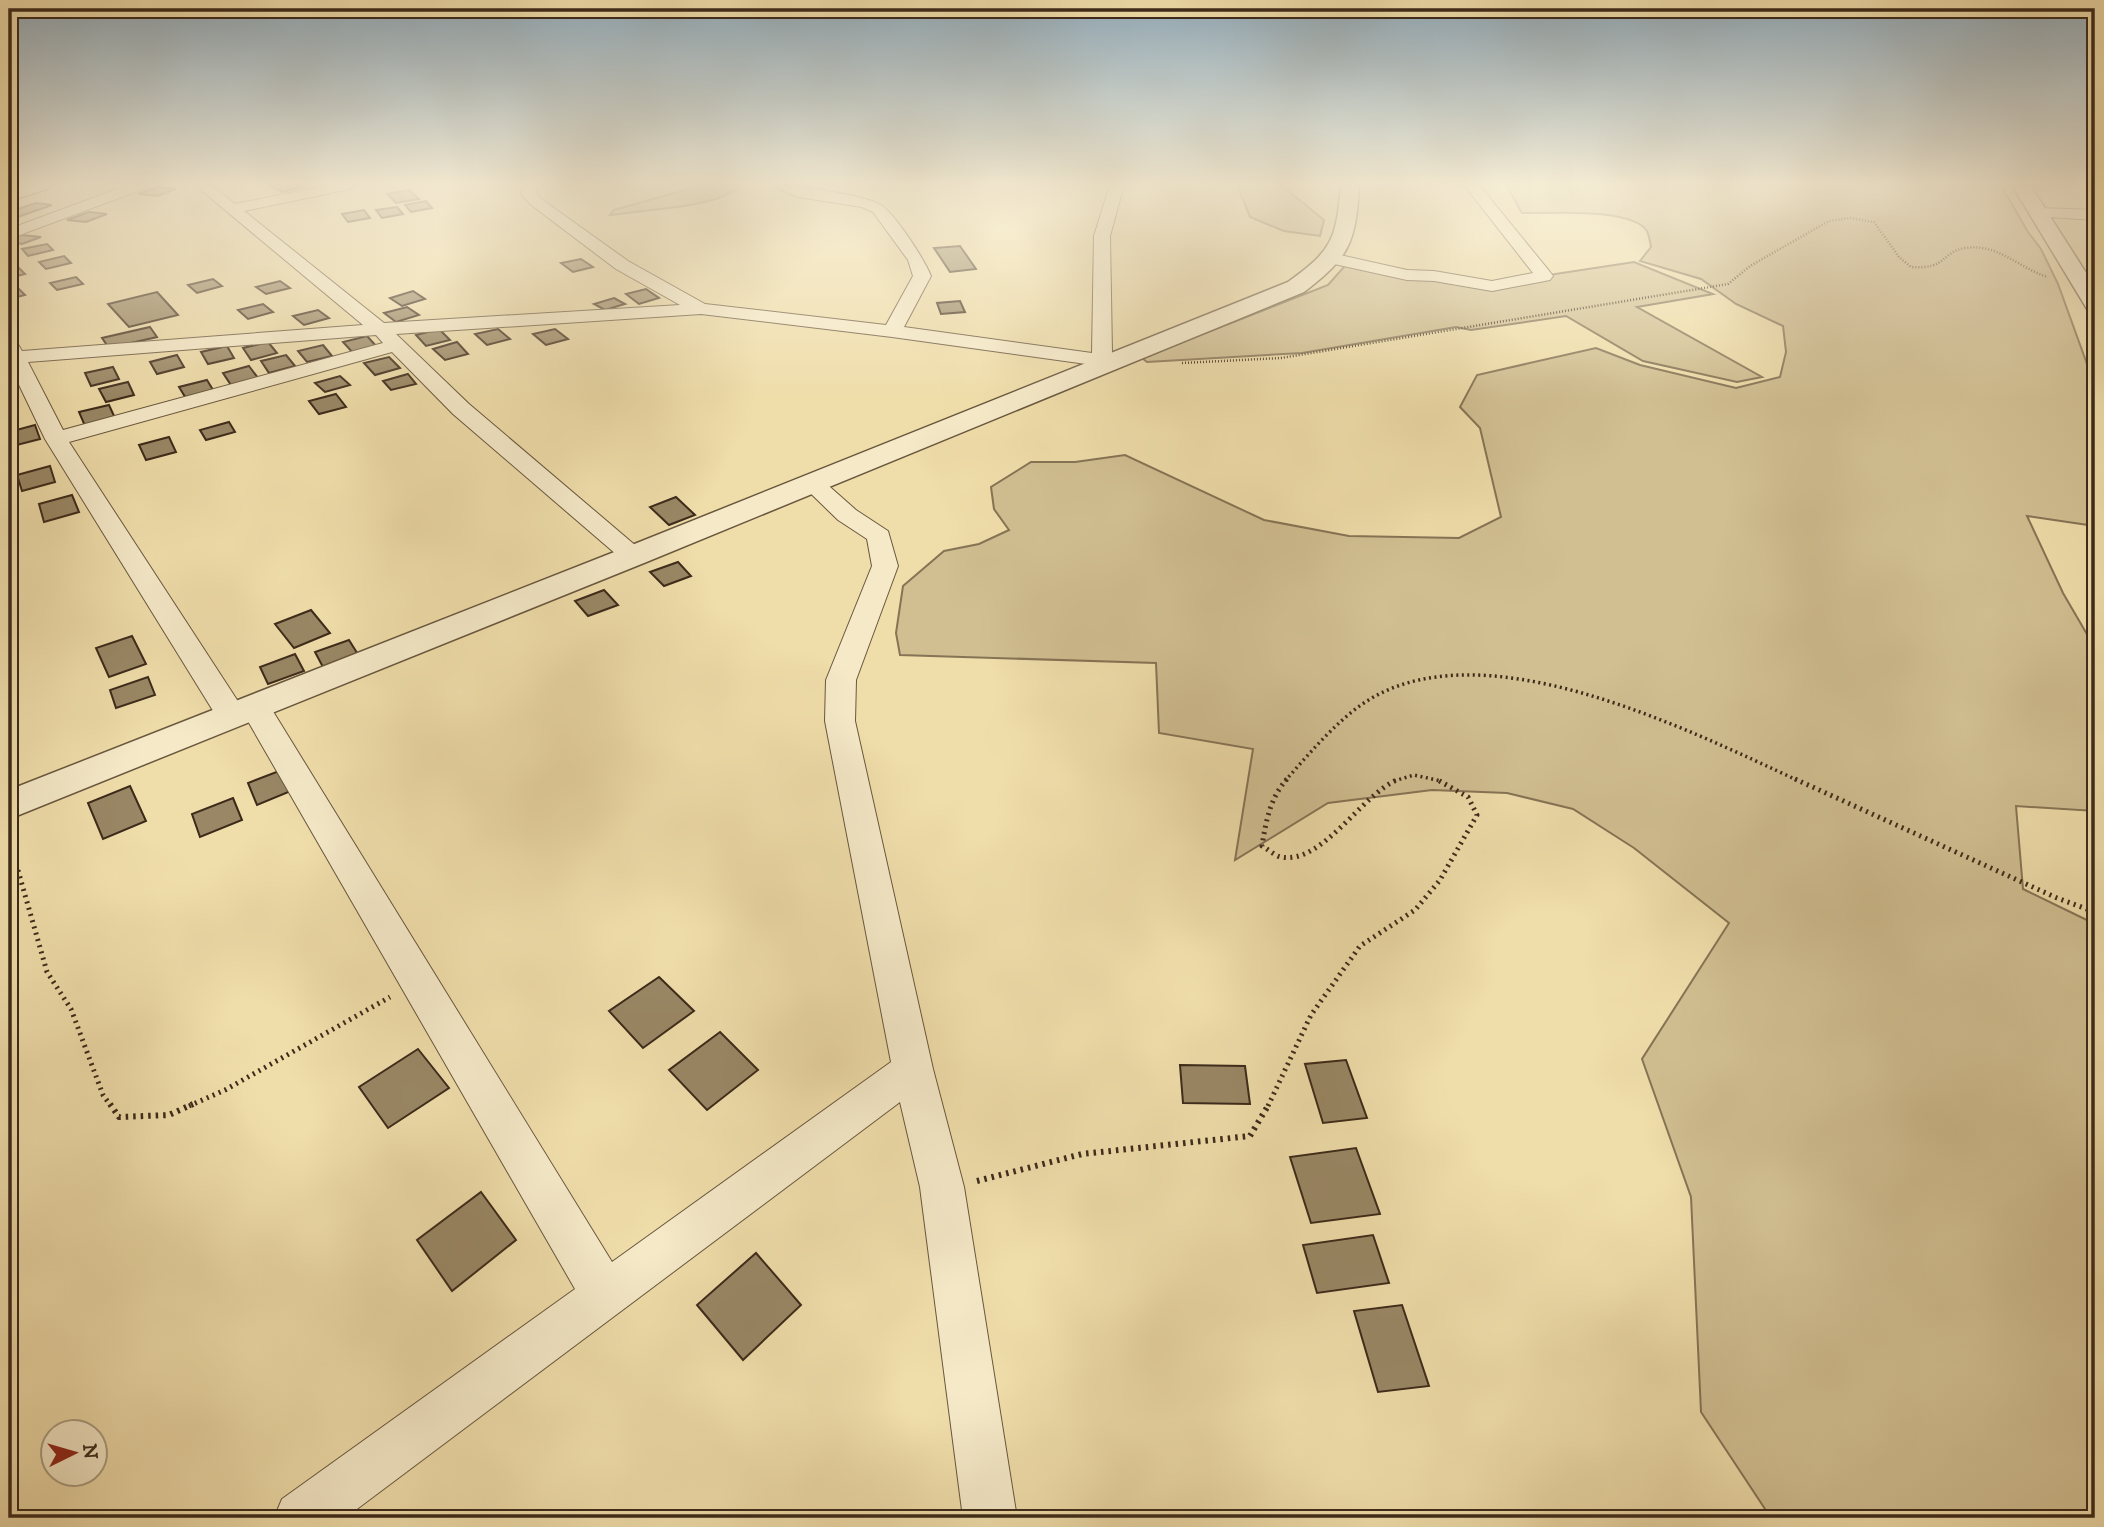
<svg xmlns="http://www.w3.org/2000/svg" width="2104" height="1527" viewBox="0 0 2104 1527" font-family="'IM FELL DW Pica',serif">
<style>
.green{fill:#d1bf92;stroke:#867456;stroke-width:2}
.building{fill:#998765;stroke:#3c2a1a;stroke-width:2}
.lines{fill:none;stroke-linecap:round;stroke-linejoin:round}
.minor-casing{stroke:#69573e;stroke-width:2}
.tertiary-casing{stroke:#69573e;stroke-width:3}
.secondary-casing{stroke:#3c2a1a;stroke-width:3}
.path-far3{stroke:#3c2a1a;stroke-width:2.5;stroke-dasharray:1 2;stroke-linecap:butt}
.path-far2{stroke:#3c2a1a;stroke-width:3.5;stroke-dasharray:2 3.5;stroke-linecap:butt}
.path-far1{stroke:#3c2a1a;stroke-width:5;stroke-dasharray:2 4.5;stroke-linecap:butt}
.path{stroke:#3c2a1a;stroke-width:6;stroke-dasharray:2.5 5;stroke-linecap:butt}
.minor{fill:#f5e9c8;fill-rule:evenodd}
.tertiary{fill:#f5e9c8;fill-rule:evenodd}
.secondary{fill:#f5e9c8;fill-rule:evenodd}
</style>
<rect width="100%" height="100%" fill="#efddaa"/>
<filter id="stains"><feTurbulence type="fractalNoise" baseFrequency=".00286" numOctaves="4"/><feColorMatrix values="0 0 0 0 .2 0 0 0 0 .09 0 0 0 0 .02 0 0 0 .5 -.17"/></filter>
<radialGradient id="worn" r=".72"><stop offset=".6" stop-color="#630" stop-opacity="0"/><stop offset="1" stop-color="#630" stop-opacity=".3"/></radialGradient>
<g class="green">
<path d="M703,185H741C721,208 640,210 610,215L614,210Z"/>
<polygon points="1237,185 1281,185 1324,220 1320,236 1284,231 1250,217"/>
<path d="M1506,185H2001L2028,232L2041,249L2058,284L2087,364L2095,417V526L2027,516L2063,593L2095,648V811L2016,806L2023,889L2095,924V1518H1771L1701,1412L1691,1197L1642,1059L1729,923L1634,848L1573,809L1507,793L1432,790L1328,803L1235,860L1253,749L1159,733L1156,663L900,655L896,633L903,586L944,551L979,544L1009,530L994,509L991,487L1031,462H1075L1125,455L1264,520L1349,536L1459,538L1501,517L1480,428L1460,407L1477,375L1596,348L1640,365L1736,388L1780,377L1786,352L1783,326L1736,304L1701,279L1640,261L1651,247C1650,242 1649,235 1647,231C1631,207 1549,214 1522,213Z"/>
<polygon points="1351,259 1482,285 1634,262 1713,294 1637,307 1762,377 1737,382 1643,361 1566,316 1471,330 1456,327 1302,353 1147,362 1142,358 1328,285"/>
</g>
<g class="building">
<polygon points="269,185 296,185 301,187 282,192"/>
<polygon points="158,187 176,189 157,196 138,194"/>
<polygon points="409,190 419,199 396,203 387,194"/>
<polygon points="426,201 432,208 411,212 405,205"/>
<polygon points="36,203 52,205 18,217 9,216 9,212"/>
<polygon points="397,207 403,214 382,218 376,210"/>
<polygon points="364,210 370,218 348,222 342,214"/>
<polygon points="89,212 107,214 86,222 67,220"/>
<polygon points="22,235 41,237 22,244 9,242 9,239"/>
<polygon points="47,244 53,250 28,256 22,249"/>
<polygon points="960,246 976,269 950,272 934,248"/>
<polygon points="64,256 71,263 46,269 39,262"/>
<polygon points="581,259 593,267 573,272 561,263"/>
<polygon points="15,264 25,274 9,278 9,266"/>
<polygon points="76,277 83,284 57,290 50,283"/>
<polygon points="213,279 222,286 197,293 188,285"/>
<polygon points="280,281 290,288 266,294 256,287"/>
<polygon points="18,288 25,295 9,299 9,290"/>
<polygon points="646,289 659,298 639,304 626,294"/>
<polygon points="413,291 425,299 402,306 390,298"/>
<polygon points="157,292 178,315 129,327 108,304"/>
<polygon points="614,298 625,304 605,310 594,304"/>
<polygon points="960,301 965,312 941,314 937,303"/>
<polygon points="263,304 273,312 248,319 238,310"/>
<polygon points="407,307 419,315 396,322 384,313"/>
<polygon points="318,310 329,318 304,325 293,316"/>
<polygon points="150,327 157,337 109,348 102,338"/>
<polygon points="439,329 450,340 426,346 416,335"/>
<polygon points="498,329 510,339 487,345 475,334"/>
<polygon points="555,329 568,339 546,345 533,334"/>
<polygon points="367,336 377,347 353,353 343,342"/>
<polygon points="268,342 277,353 251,360 243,348"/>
<polygon points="457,342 468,354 445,360 433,349"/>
<polygon points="323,345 332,356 307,362 298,351"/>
<polygon points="227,346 234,358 208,364 201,352"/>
<polygon points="177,355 184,367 157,374 150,362"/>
<polygon points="286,355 295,366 269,373 261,361"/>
<polygon points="389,357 400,368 375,375 364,363"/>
<polygon points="249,366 258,378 231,385 223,373"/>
<polygon points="113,367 119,379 91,386 85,373"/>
<polygon points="408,374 416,384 391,390 383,381"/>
<polygon points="340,376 350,385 325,392 315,383"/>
<polygon points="207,380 215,393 187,400 179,387"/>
<polygon points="128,382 134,395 106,402 99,389"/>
<polygon points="336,394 346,407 319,414 309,401"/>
<polygon points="109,405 115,418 85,426 79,412"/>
<polygon points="229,422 235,432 206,440 200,430"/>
<polygon points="35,425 40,439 9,447 9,432"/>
<polygon points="169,437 176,452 146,460 139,445"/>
<polygon points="50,466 55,482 22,491 17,475"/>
<polygon points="72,495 79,512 44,522 39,504"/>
<polygon points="676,497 695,515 669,525 650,507"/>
<polygon points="678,562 691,576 664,586 650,572"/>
<polygon points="604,590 618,605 588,616 575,601"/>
<polygon points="311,610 330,633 294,648 275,624"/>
<polygon points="132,636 146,664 109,677 96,648"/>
<polygon points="349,640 359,656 324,669 315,652"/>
<polygon points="295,654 304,671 268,684 260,667"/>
<polygon points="148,677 155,695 116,708 110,690"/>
<polygon points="287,768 298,788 257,805 248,783"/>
<polygon points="130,786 146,821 103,839 88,803"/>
<polygon points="233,798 242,820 200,837 192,814"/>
<polygon points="659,977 694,1011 643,1048 609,1011"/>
<polygon points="720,1032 758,1070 707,1110 669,1070"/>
<polygon points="418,1049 449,1088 388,1128 359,1087"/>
<polygon points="1346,1060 1367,1118 1323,1123 1305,1064"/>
<polygon points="1180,1065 1245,1066 1250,1104 1183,1103"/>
<polygon points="1356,1148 1380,1214 1311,1223 1290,1157"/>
<polygon points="481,1192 516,1240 452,1291 417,1240"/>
<polygon points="1373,1235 1389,1283 1317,1293 1303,1245"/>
<polygon points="756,1253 801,1305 743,1360 697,1305"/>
<polygon points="1402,1305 1429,1386 1378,1392 1354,1311"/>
</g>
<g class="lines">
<defs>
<g id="minor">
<polygon points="128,185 148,185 146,188 9,239 9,229"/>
<path d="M195,185H211L235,204L329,185H357L350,189L244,211L384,323L680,305L616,269L530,204L521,193L524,185H538L536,192L540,198L628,261L705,304L886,325L913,276L908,260L873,212L862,207L798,197L770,185C788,184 867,195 881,205C896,215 924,259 931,276L904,327L1092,353L1094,236L1110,185H1124L1110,236L1112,353L1125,362L1122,366L1115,368L892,337L701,314L396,334L469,404L642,551L646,556L642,561L633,564L624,561L453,414L392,352L69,442L241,706L244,700L255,697L266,700L612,1262L891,1062L825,721L826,680L872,566L867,539L838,520L801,484L805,479H821L856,510L888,531L898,566L856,680L855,721L933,1069L964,1187L1017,1518H963L920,1187L900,1102L345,1518H274L282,1499L575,1289L245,716L242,722L231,725L220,722L45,439L9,364V339L16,341L22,351L363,325ZM376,335L383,343L63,430L28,362Z"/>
<polygon points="1464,185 1479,185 1550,272 1553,276 1550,280 1492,291 1434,281 1407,280 1325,262 1323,258 1331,253 1407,270 1434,271 1492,281 1533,273"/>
<polygon points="2039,208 2095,210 2095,220 2034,216 2031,213"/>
</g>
<g id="tertiary">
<path d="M1341,185H1359C1356,242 1350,257 1304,292L644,563L9,819V790L622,549L1288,282C1333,250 1336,239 1341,185Z"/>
<polygon points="2012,185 2030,185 2095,287 2095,311 2087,309 2084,304"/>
</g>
<polygon id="secondary" points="24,185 50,185 47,189 9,201 9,190"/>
</defs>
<use href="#minor" class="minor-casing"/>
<use href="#tertiary" class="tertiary-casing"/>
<use href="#secondary" class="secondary-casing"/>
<path class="path-far3" d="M1182,363L1281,358L1728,284L1750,266L1829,221L1850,218L1874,222L1899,257L1911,267C1948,270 1941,251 1966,248C1998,243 2020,269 2048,277"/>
<g class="path-far2">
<path d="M1285,781C1308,755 1333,725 1361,705C1477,623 1686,729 1799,781"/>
<polyline points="1394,781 1414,775 1441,781"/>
</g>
<g class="path-far1">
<path d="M1287,779C1270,798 1266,821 1262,846C1268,849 1275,856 1281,857C1323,865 1362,793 1399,779"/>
<polyline points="1795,779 2057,898 2095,912"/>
<polyline points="9,839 47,972 71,1009 103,1095 111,1106"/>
<polyline points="189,1106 225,1090 390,997"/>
<polyline points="1268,1106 1311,1015 1360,946 1415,910 1440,880 1477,815 1468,797 1436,779"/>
</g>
<g class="path">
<polyline points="110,1104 119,1117 169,1115 193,1104"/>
<polyline points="977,1181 1082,1154 1250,1136 1269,1104"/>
</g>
<use href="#minor" class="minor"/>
<use href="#tertiary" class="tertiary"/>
<use href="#secondary" class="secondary"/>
</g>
<linearGradient id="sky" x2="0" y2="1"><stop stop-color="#92acbc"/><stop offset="0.46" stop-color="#f8f0d9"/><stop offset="1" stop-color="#f8f0d9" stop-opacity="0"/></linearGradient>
<rect width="2104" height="399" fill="url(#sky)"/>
<rect width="2104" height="1527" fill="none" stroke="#efddaa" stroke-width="35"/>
<rect x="10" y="10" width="2083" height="1506" fill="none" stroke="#3c2a1a" stroke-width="3.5"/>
<rect x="18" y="18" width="2069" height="1492" fill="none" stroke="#3c2a1a" stroke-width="2"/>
<g transform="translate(74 1453) rotate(85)"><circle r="33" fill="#f5e9c8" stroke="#ab9d82" stroke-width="2"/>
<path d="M0-5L12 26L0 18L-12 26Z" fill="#8f2418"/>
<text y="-10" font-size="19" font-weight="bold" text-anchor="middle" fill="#3c2a1a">N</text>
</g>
<rect width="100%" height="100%" filter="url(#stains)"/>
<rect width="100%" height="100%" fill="url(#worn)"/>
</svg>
